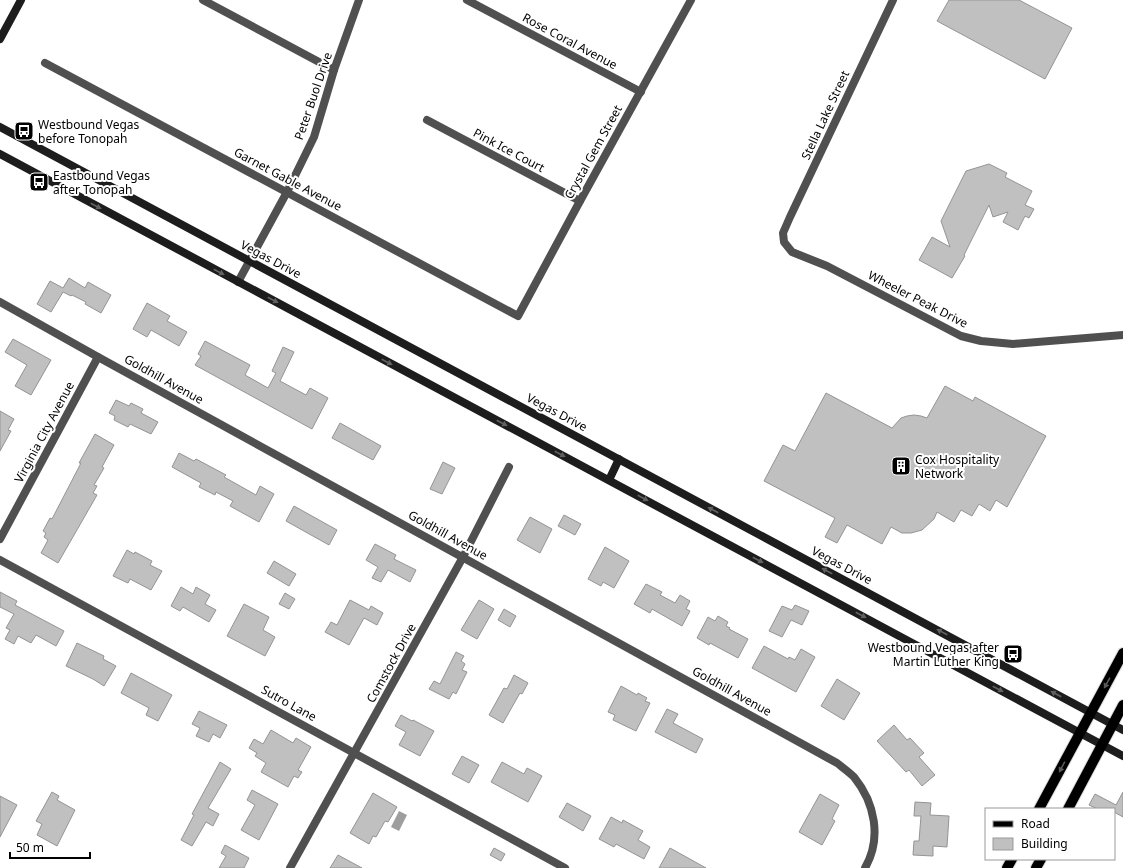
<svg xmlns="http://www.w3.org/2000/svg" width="1123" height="868" viewBox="0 0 1123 868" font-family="'Noto Sans',sans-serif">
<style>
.water{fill:#9e9e9e}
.building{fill:#c0c0c0;stroke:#949494}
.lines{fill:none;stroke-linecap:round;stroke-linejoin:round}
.primary-casing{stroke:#dbdbdb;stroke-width:12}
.street{stroke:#505050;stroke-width:8}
.secondary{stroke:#1d1d1d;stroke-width:8}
.primary{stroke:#000;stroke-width:10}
.oneway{fill:#616161}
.oneway2{fill:#595959}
.labels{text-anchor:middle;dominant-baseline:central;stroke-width:4;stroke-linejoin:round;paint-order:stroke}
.street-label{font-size:12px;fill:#000;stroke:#fff}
.poi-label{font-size:12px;fill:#000;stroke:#fff;text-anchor:start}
</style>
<rect width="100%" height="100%" fill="#fff"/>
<polygon class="water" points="399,811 407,815 399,831 391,827"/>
<g class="building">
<polygon points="949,0 1019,0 1072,28 1045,79 937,21"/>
<polygon points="989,164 1007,173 1005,177 1032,191 1025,205 1034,209 1029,218 1025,216 1018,230 1003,222 1008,212 993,217 989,205 964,255 965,256 952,278 919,260 932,237 950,247 941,221 966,171"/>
<polygon points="69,278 85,288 88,282 111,295 101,313 85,304 86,302 72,295 71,296 63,292 51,312 37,304 50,281 63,288"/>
<polygon points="147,303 170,316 167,321 187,332 179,346 151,330 147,337 133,329"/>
<polygon points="13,339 51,360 31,395 15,386 27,365 5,352"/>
<polygon points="205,341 250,365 245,375 268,388 276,373 272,371 283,347 294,352 280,381 306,395 310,388 328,398 312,429 195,365 201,356 198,354"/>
<polygon points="945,386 973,401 975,397 1046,436 1007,507 996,500 990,511 979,504 972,516 961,510 954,522 937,512 934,519 922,530 911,533 902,533 891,527 882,544 847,525 837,543 825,537 835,518 764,481 783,445 795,451 826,393 892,428 901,418 907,416 914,415 921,416 927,418"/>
<polygon points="116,400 129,406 131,403 143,409 141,413 158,422 151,434 130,424 128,427 114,420 115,416 109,413"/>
<polygon points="0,411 14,419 8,430 11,431 0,451"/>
<polygon points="340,423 381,446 373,460 332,438"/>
<polygon points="95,434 114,445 102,467 104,468 94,485 97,486 93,493 97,495 58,563 41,553 48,540 44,537 46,533 43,531 50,518 52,519 81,463 79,463"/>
<polygon points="179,453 194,461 196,459 226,475 224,477 256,495 260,486 274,494 259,522 230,506 233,501 216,492 215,495 199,487 201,483 172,467"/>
<polygon points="443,462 455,468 442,494 430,489"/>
<polygon points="294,506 337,530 329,545 286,521"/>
<polygon points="564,515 581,524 575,535 558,526"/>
<polygon points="530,517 552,529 540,553 517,540"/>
<polygon points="375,544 396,555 394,559 416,570 410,582 388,570 381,582 372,578 378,567 366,560"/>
<polygon points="605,547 629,561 614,588 603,582 601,586 588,579"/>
<polygon points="127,550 134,554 135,552 152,561 150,565 162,571 151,590 130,579 128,583 113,576"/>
<polygon points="274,561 296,574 289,586 267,573"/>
<polygon points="646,584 662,592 660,595 675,603 680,595 690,601 686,609 690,611 682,626 652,609 650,613 634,604"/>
<polygon points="181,587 193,594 196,587 210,595 205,604 216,610 209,622 183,607 180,611 171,606"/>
<polygon points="0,592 17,601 15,605 64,631 56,646 36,635 31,643 18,636 14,644 5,639 10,630 6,628 14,614 0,607"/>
<polygon points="285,593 295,599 289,609 279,604"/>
<polygon points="350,600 369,610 371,606 383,613 377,625 364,618 349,645 325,632 331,622 337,625"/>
<polygon points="479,600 494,609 477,639 461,630"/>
<polygon points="244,604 269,617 263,630 275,637 265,656 227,636"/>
<polygon points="795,605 809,611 802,625 791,620 782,637 769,631 782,606 792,610"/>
<polygon points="504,609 516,616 510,627 498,620"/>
<polygon points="718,616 728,622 726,626 730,628 729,629 748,639 738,658 710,643 709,645 697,638 708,617 715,621"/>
<polygon points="77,643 104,656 103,659 116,666 104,686 93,679 66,666"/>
<polygon points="764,646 788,659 789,657 795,660 801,649 815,657 796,692 752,668"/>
<polygon points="456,652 464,656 461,661 465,664 462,670 467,672 456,694 453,692 449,699 429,689 434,681 440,684"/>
<polygon points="131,673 172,695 158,721 146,715 149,708 121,693"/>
<polygon points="514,675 528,683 522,694 520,693 503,723 489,715 504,688 507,689"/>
<polygon points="837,679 860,693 844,720 821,706"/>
<polygon points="621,686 637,695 638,693 647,698 645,701 650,703 636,731 613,720 615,715 608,712"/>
<polygon points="667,709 678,714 673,723 703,739 696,753 655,732"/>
<polygon points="199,711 227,725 220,738 213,734 209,742 196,736 200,728 192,724"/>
<polygon points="401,715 412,721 413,720 434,731 420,756 399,745 406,732 395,726"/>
<polygon points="894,725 907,740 910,738 924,753 919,757 935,775 922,786 909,770 906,772 877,741"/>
<polygon points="271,730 293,743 296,738 311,747 298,770 302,772 298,778 294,776 288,787 261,772 266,763 255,756 257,753 249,748 254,739 263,744"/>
<polygon points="462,756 479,765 469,783 452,774"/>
<polygon points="220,762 231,769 208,808 219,814 213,826 206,822 192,846 181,840 194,815 192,814"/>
<polygon points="502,762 524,774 527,768 542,776 528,802 491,782"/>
<polygon points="252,790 278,804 259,840 241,830 255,805 247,800"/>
<polygon points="52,792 59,796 57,800 75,810 57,846 37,835 42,824 36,821"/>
<polygon points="1123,792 1123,817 1114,812 1114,809 1098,809 1089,805 1095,794 1116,805"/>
<polygon points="373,793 397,807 388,822 385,821 376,837 373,836 369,844 350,833"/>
<polygon points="820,794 839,805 832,819 835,821 822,845 799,832"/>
<polygon points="0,796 17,805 0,837"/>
<polygon points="915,802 931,803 930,815 949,816 947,847 933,846 933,856 913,855 914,841 919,841 921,816 914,816"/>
<polygon points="567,803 591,816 583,831 559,817"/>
<polygon points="611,817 622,823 623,820 643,831 638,840 650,847 644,859 616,844 614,847 599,839"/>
<polygon points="225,845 249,858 244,868 219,868 226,856 221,853"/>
<polygon points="494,848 505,854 501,861 490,855"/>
<polygon points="670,848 706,868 659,868"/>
<polygon points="338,855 362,868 330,868"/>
</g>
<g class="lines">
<defs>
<g id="primary">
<polyline points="1039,809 1123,653"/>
<polyline points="1068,809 1123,705"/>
<polyline points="1007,868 1012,859"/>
<polyline points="1036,868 1041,859"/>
</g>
</defs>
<use href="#primary" class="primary-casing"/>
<g class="street">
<polyline points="203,0 334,70"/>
<polyline points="467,0 641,92"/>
<polyline points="893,0 790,217 783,233 784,242 792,252 827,266 961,336 981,341 1013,344 1123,335"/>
<polyline points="45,63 518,316 580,201 691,0"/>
<polyline points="427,120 580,201"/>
<polyline points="238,282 287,192 314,137 334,70 359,0"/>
<path d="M0,302L98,357L837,763C842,767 849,772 854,777C875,803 882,838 865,868"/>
<polyline points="0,539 98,357"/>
<polyline points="0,560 565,868"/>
<polyline points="290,868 463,557 509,467"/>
</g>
<g class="secondary">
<polyline points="0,39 21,0"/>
<polyline points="0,127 1123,730"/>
<polyline points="0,154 1123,756"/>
<polyline points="609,480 619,459"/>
</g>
<use href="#primary" class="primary"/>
</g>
<defs><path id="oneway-solid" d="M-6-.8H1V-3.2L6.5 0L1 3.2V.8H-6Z"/></defs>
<g class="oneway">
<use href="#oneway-solid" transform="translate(96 206) rotate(28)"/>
<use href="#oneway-solid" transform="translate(219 272) rotate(28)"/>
<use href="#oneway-solid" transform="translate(273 300) rotate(28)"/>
<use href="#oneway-solid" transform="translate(387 362) rotate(28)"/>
<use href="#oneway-solid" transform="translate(502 423) rotate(28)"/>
<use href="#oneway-solid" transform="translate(560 454) rotate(28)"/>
<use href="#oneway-solid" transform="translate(643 498) rotate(28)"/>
<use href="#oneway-solid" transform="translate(713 510) rotate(-152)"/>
<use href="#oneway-solid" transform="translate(758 560) rotate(28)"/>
<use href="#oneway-solid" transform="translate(827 571) rotate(-152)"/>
<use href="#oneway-solid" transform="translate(861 615) rotate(28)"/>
<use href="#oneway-solid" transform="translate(942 632) rotate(-152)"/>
<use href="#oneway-solid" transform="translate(998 689) rotate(28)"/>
<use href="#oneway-solid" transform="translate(1056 694) rotate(-152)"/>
</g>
<g class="oneway2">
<use href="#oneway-solid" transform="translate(1107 683) rotate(119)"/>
<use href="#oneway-solid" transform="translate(1062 767) rotate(118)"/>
</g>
<defs>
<symbol id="bus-square" viewBox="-11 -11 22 22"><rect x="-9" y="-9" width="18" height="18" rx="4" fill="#000" stroke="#fff"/><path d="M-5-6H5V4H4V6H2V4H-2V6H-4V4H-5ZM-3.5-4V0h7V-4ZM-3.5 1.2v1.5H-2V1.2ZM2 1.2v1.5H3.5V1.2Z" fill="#fff"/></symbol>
<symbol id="building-square" viewBox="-11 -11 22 22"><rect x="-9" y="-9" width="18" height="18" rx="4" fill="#000" stroke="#fff"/><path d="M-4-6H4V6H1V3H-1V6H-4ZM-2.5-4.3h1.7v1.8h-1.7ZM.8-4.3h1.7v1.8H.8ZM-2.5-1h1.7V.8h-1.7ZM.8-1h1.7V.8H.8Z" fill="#fff"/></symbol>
</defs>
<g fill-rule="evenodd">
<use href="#bus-square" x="13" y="120" width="22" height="22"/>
<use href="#bus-square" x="28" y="171" width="22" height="22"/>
<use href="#building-square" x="890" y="455" width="22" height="22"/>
<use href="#bus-square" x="1002" y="643" width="22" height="22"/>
</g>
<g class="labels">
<g class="street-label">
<text transform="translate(570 41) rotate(28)">Rose Coral Avenue</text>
<text transform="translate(313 96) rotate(-71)">Peter Buol Drive</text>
<text transform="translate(825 115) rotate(-65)">Stella Lake Street</text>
<text transform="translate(509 150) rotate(28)">Pink Ice Court</text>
<text transform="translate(593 152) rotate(-61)">Crystal Gem Street</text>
<text transform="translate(288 179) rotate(28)">Garnet Gable Avenue</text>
<text transform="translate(271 259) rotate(28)">Vegas Drive</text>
<text transform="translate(918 299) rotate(27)">Wheeler Peak Drive</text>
<text transform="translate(164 379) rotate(29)">Goldhill Avenue</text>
<text transform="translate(557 412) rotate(28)">Vegas Drive</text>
<text transform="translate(44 432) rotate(-62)">Virginia City Avenue</text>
<text transform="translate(448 535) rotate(29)">Goldhill Avenue</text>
<text transform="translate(842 565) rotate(28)">Vegas Drive</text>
<text transform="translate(391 663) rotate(-61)">Comstock Drive</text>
<text transform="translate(732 691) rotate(29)">Goldhill Avenue</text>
<text transform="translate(289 703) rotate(29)">Sutro Lane</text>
</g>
<g class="poi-label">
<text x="38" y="124">Westbound Vegas<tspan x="38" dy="14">before Tonopah</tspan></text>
<text x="53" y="175">Eastbound Vegas<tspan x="53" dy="14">after Tonopah</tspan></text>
<text x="915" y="459">Cox Hospitality<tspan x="915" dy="14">Network</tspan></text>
<text x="999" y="647" text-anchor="end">Westbound Vegas after<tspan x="999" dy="14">Martin Luther King</tspan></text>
</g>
</g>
<rect x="985" y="808" width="130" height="52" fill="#ffffff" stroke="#999999"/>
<rect x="993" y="821" width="20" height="6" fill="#000000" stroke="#999999"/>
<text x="1021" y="828" font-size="12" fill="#000000">Road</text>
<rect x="993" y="838" width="20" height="12" fill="#c0c0c0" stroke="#999999"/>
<text x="1021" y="848" font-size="12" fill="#000000">Building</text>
<path d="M10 852v6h80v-6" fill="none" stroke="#000000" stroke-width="2"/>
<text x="16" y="852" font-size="12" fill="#000000" stroke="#ffffff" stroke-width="3" paint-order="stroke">50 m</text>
</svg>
